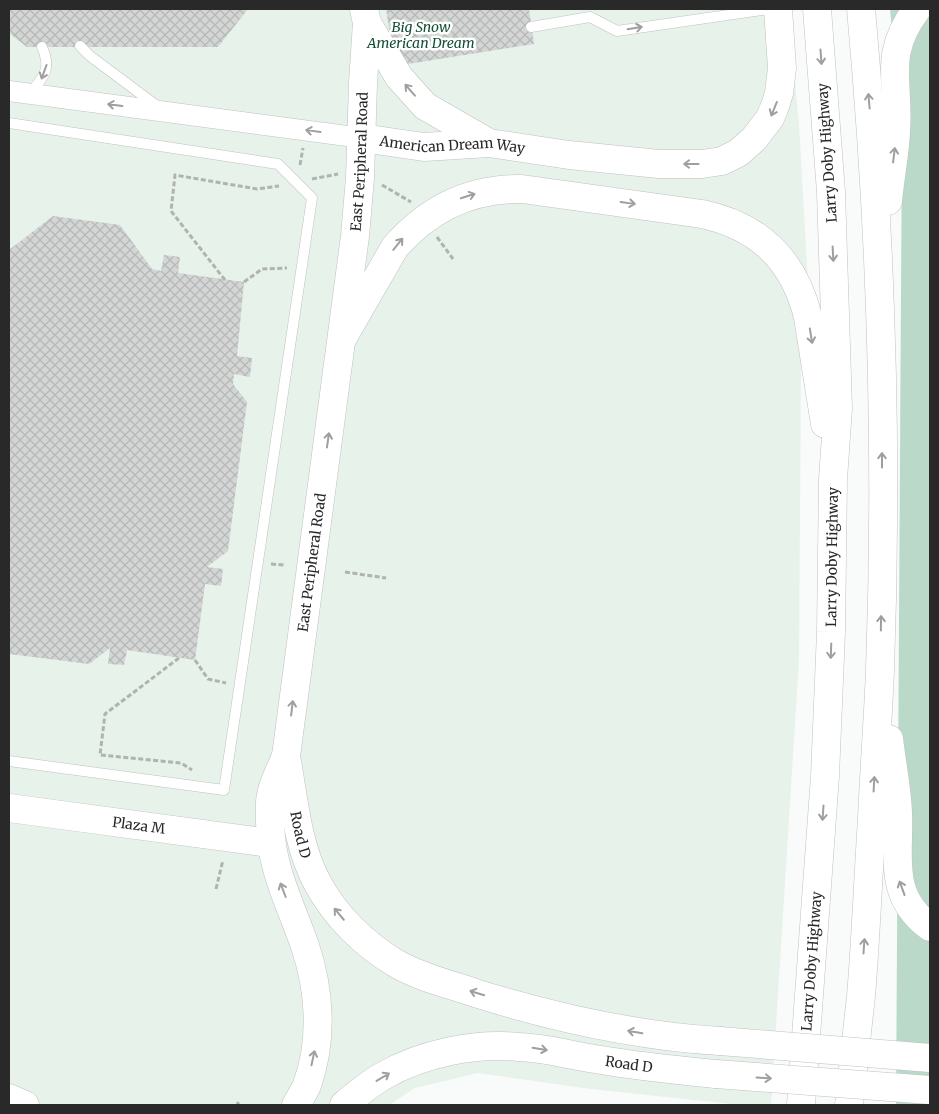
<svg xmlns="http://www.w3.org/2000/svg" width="939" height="1114" viewBox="0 0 939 1114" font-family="Merriweather,serif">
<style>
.built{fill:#e7f2eb}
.park{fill:#bbd9c8}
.building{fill:url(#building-cross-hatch)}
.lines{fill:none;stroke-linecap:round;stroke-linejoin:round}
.lane-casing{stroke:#bfc2c0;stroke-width:11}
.street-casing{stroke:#bfc2c0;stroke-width:21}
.secondary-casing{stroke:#bfc2c0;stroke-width:29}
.highway-casing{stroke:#bfc2c0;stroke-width:29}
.path{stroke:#b1b3b2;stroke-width:3;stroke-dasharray:5 2.5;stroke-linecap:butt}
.lane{stroke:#fff;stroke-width:10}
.street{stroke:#fff;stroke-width:20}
.secondary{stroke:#fff;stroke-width:28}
.highway{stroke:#fff;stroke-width:28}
.secondary-bridge-casing{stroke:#bfc2c0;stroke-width:29;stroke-linecap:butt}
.secondary-bridge{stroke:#fff;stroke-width:28}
.oneway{stroke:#9e9f9e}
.labels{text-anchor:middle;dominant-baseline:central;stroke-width:5;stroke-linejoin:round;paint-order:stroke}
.park-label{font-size:14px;font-style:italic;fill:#124f35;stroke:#fff}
.street-label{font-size:14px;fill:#282928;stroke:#fff}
</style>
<defs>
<pattern id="building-cross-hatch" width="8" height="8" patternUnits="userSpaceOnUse" patternTransform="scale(1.25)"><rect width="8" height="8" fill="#d3d6d4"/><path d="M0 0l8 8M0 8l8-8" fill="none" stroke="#b5b8b6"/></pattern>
</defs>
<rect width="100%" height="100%" fill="#f8fbf9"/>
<polygon class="built" points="9,9 788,9 799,124 808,284 801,360 799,660 771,1105 741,1105 591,1089 478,1073 415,1088 389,1105 9,1105"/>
<polygon class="park" points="890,9 930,9 930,1105 896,1105 902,132"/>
<g class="building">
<polygon points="9,9 248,9 218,47 27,47 9,33"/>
<polygon points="386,9 529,9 534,44 395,66"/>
<polygon points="53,216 120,225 152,269 161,271 164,255 180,257 178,273 244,282 237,356 252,358 250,377 234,374 233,384 247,402 228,551 207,567 223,569 221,586 205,584 195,660 127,650 124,665 108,664 110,648 89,664 9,654 9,250"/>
</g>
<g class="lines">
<defs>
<g id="lane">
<polyline points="531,27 590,17 617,31 769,9"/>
<polyline points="80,46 90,56 157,106"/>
<path d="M29,94C44,77 52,69 42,47"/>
<polyline points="9,123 278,164 312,198 224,790 9,761"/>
</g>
<polyline id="street" points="9,91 362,138"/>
<g id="secondary">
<polyline points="367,23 399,77 425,106 489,143"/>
<path id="s1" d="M362,138L424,147L489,143L569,155L659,164H702L722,161L738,153L754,139L770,118L775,106L779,93L782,68L778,9"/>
<path id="s2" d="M286,756C294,799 297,846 318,884C336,917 365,945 397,964C422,978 449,984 475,993C555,1018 636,1036 720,1041"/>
<path id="s3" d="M9,808L270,843"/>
<polyline points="9,1098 25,1105"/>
<path id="s4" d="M296,1105C300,1098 304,1092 307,1085C323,1040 320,991 305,946C290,903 271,869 270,822C270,814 269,804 271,795C273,782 281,769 286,756L355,236L360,178L363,83L367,23L364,9"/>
<path id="s5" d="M344,1105C356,1095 369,1084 383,1076C423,1053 474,1043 519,1047C545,1048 570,1055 595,1059C635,1066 675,1070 716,1074"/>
</g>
<g id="highway">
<path d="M888,201C890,178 895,155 896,132C900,82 882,55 917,9"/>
<path d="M342,339L395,247C429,208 472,188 522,189L702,214C759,226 794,260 808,317L825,424"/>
<path d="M889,739C892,764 897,788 898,813C900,857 887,895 930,927"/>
<path id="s6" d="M801,1105L825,776L831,632L833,479L838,408L831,192L817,9"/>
<path d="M849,1105C853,1069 857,1032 861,996C866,937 868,878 872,819C874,770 878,720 880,670C888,450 881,229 861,9"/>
</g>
</defs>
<use href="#lane" class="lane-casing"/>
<use href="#street" class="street-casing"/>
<use href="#secondary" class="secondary-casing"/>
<use href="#highway" class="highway-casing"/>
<g class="path">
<polyline points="300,165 303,148"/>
<polyline points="312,179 338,174"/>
<polyline points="382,185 411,202"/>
<polyline points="437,237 453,259"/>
<polyline points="225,280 171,211 175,175 257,189 279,186"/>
<polyline points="244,282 262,269 287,268"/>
<polyline points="271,564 284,565"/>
<polyline points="345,572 386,578"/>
<polyline points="179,658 105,714 100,755 181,763 192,770"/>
<polyline points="195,660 208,679 226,683"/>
<polyline points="216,889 223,860"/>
<polyline points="237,1102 239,1105"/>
</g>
<use href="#lane" class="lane"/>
<use href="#street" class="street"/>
<use href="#secondary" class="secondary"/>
<use href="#highway" class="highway"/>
<defs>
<g id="secondary-bridge">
<polyline points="720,1041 930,1058"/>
<polyline points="716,1074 930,1090"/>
</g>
</defs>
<use href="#secondary-bridge" class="secondary-bridge-casing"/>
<use href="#secondary-bridge" class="secondary-bridge"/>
</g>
<defs><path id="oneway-shaft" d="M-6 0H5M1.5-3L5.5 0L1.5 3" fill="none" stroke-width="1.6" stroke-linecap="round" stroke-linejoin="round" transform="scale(1.25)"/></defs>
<g class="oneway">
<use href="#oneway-shaft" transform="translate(635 28) rotate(-9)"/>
<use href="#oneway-shaft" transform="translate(821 57) rotate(86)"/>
<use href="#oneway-shaft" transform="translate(44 72) rotate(110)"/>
<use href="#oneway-shaft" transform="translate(410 90) rotate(-131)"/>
<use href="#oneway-shaft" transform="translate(869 101) rotate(-95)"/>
<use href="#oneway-shaft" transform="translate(115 105) rotate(-173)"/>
<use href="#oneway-shaft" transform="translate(774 109) rotate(112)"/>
<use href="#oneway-shaft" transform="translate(313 131) rotate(-172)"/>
<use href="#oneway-shaft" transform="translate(894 155) rotate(-83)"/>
<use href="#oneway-shaft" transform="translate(691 164) rotate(-180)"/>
<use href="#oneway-shaft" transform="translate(468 196) rotate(-18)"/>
<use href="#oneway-shaft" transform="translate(628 203) rotate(8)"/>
<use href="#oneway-shaft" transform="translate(398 244) rotate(-51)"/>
<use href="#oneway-shaft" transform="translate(833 254) rotate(87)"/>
<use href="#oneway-shaft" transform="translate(811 336) rotate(81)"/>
<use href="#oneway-shaft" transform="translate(328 440) rotate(-82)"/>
<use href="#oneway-shaft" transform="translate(882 460) rotate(-90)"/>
<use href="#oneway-shaft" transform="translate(881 623) rotate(-89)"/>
<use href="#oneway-shaft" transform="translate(831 651) rotate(92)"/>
<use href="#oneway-shaft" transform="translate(292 708) rotate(-83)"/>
<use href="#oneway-shaft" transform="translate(874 784) rotate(-87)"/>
<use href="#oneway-shaft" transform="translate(823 813) rotate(94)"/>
<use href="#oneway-shaft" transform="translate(902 888) rotate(-110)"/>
<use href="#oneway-shaft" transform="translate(283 890) rotate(-111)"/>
<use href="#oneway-shaft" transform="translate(339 914) rotate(-130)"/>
<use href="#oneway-shaft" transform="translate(864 946) rotate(-86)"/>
<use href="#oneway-shaft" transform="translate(477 993) rotate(-163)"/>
<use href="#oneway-shaft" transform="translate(635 1032) rotate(-170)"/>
<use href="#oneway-shaft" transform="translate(540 1049) rotate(9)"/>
<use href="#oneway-shaft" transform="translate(313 1058) rotate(-78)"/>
<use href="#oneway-shaft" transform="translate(383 1077) rotate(-31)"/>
<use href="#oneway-shaft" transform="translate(764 1078) rotate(4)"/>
</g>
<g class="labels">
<g class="park-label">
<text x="421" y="27">Big Snow<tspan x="421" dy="16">American Dream</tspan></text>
</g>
<g class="street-label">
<text stroke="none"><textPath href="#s1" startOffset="91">American Dream Way</textPath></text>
<text transform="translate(827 153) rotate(-94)">Larry Doby Highway</text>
<text stroke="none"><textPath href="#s4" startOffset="962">East Peripheral Road</textPath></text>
<text stroke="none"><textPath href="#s6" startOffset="549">Larry Doby Highway</textPath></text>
<text stroke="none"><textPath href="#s4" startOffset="558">East Peripheral Road</textPath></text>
<text stroke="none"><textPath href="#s3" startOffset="131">Plaza M</textPath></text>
<text stroke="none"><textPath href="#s2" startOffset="80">Road D</textPath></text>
<text stroke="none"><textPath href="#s6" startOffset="144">Larry Doby Highway</textPath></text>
<text stroke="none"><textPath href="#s5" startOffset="301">Road D</textPath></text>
</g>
</g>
<rect width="939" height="1114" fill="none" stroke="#282928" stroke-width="20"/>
</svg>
